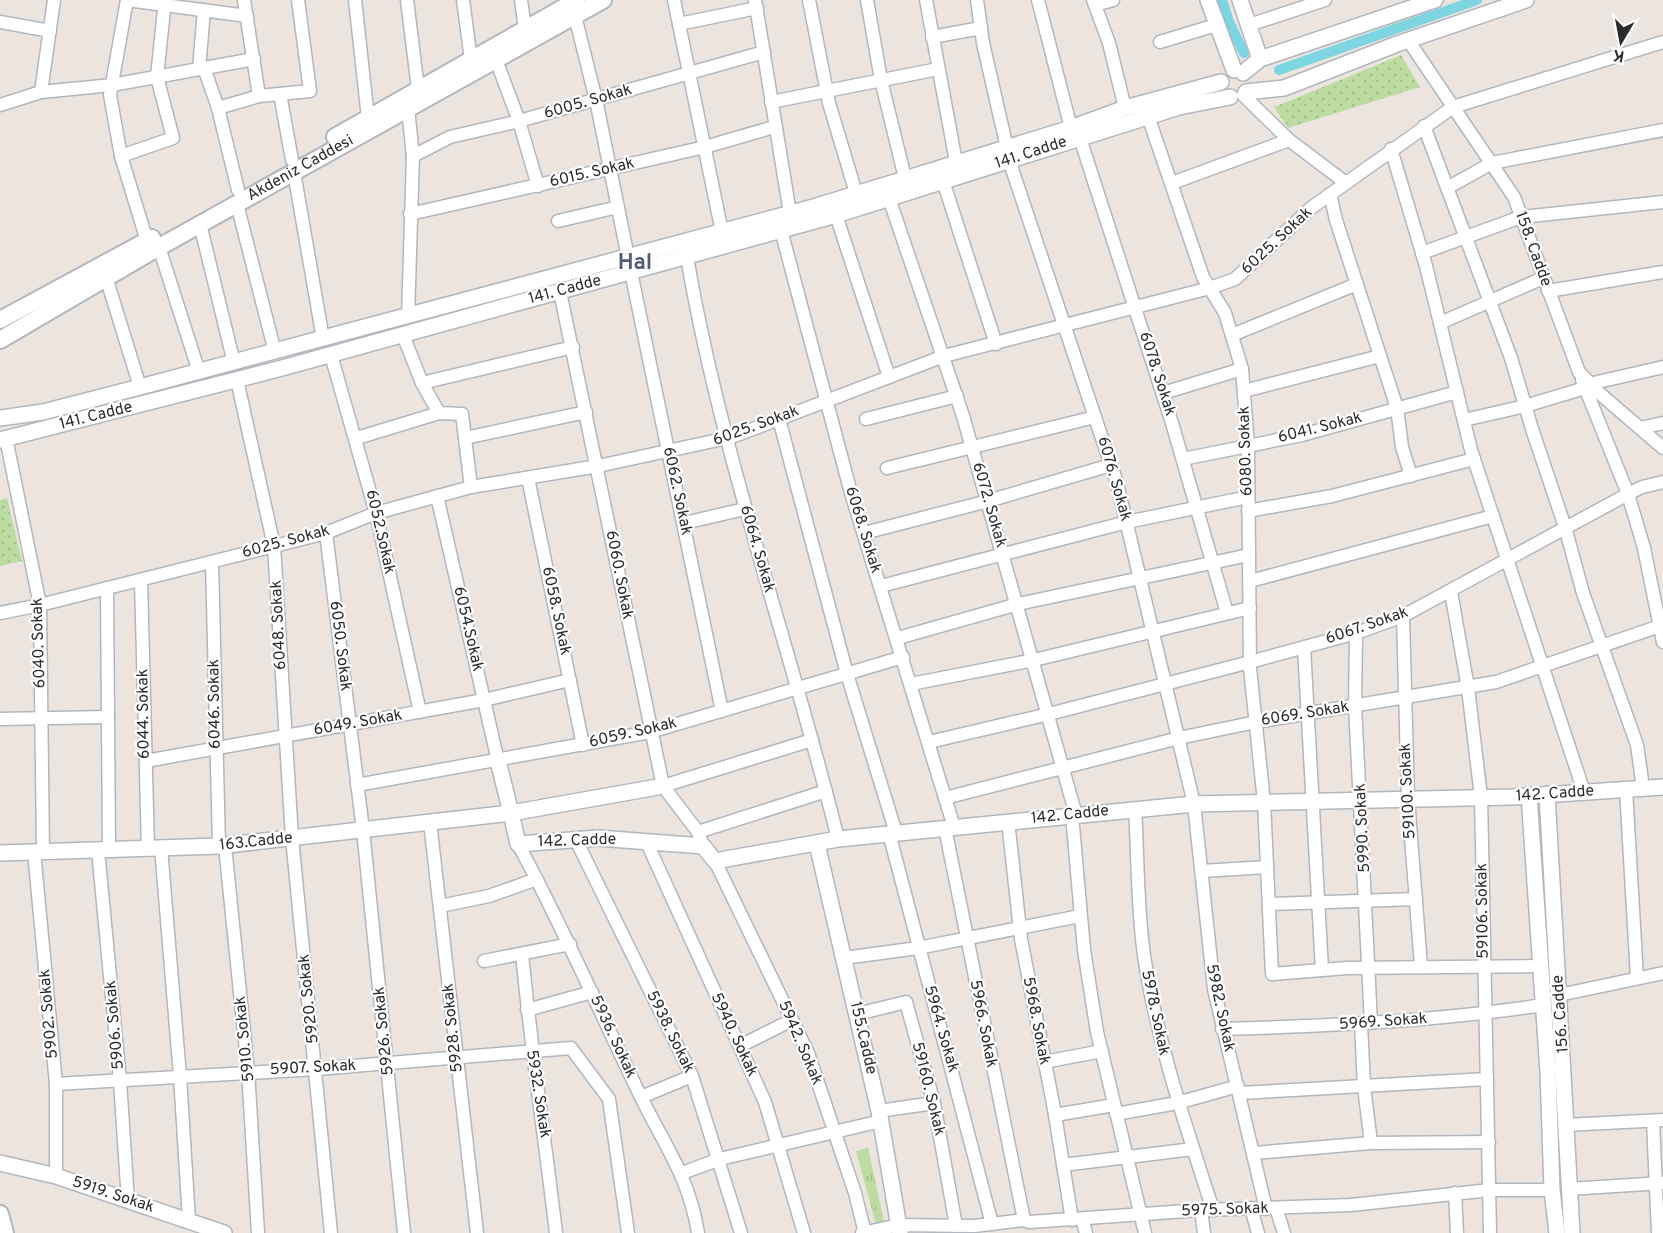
<svg xmlns="http://www.w3.org/2000/svg" width="1663" height="1233" viewBox="0 0 1663 1233" font-family="Overpass,sans-serif">
<style>
.grass{fill:url(#grass-tufts)}
.park{fill:url(#park-dots)}
.lines{fill:none;stroke-linecap:round;stroke-linejoin:round}
.canal{stroke:#7dd5e2;stroke-width:10}
.minor-casing{stroke:#b2b6bd;stroke-width:15}
.tertiary-casing{stroke:#b2b6bd;stroke-width:18}
.secondary-casing{stroke:#b2b6bd;stroke-width:20}
.minor{stroke:#fff;stroke-width:12}
.tertiary{stroke:#fff;stroke-width:15}
.secondary{stroke:#fff;stroke-width:16}
.labels{text-anchor:middle;dominant-baseline:central;stroke-width:4.5;stroke-linejoin:round;paint-order:stroke}
.street-label{font-size:16px;fill:#2b2b2b;stroke:#fff}
.district-label{font-size:22px;font-weight:bold;fill:#505c78;stroke:#fff}
</style>
<defs>
<pattern id="grass-tufts" width="24" height="20" patternUnits="userSpaceOnUse" patternTransform="scale(1.5)"><rect width="24" height="20" fill="#bddca1"/><path d="M3 7l-1-3M5 7V3M7 7l1-3M15 17l-1-3M17 17v-4M19 17l1-3" fill="none" stroke="#a3bd8b"/></pattern>
<pattern id="park-dots" width="8" height="8" patternUnits="userSpaceOnUse" patternTransform="scale(1.5)"><rect width="8" height="8" fill="#bddca1"/><path d="M2 2h.1M6 6h.1" fill="none" stroke="#a3bd8b" stroke-width="1.8" stroke-linecap="round"/></pattern>
</defs>
<rect width="100%" height="100%" fill="#ece5df"/>
<polygon class="grass" points="868,1148 885,1226 877,1228 856,1151"/>
<g class="park">
<polygon points="1401,55 1420,87 1288,128 1274,107"/>
<polygon points="7,498 22,561 0,566 0,500"/>
</g>
<g class="lines">
<g class="canal">
<polyline points="1222,0 1229,22 1244,53"/>
<polyline points="1279,70 1477,0"/>
</g>
<defs>
<g id="minor">
<polyline points="127,0 110,95 121,156 147,241"/>
<polyline points="127,0 247,16"/>
<polyline points="244,0 259,96"/>
<polyline points="355,0 368,118"/>
<polyline points="407,0 418,89"/>
<polyline points="463,0 471,60"/>
<polyline points="521,0 525,29"/>
<polyline points="674,0 722,232"/>
<polyline points="755,0 790,213"/>
<polyline points="809,0 829,103 856,193"/>
<polyline points="867,0 881,80 905,178"/>
<polyline points="926,0 956,162"/>
<polyline points="977,0 983,43 1007,148"/>
<polyline points="1038,0 1071,128"/>
<polyline points="1093,0 1109,43 1125,108"/>
<polyline points="1095,5 1113,0"/>
<polyline points="575,16 596,100 628,257"/>
<polyline points="0,22 50,31"/>
<polyline points="679,24 757,8"/>
<polyline points="1249,25 1325,0"/>
<polyline points="932,37 981,28"/>
<polyline points="1408,40 1514,197 1579,372 1598,392 1663,448"/>
<polyline points="1160,42 1216,25"/>
<polyline points="496,60 519,121 538,186"/>
<polyline points="204,68 218,108 238,190"/>
<polyline points="199,69 204,10"/>
<polyline points="41,92 54,0"/>
<polyline points="280,94 292,160"/>
<polyline points="1243,95 1289,140 1346,183"/>
<polyline points="771,102 938,69"/>
<polyline points="0,105 41,92 112,85 254,59"/>
<polyline points="218,108 259,96 310,91 298,0"/>
<polyline points="408,109 413,156 408,317"/>
<polyline points="1148,116 1203,277 1225,313 1242,369 1248,445 1250,668 1264,802 1272,974 1347,968 1540,966"/>
<polyline points="1424,126 1511,358 1532,429 1565,527 1583,593 1637,745 1643,788"/>
<polyline points="1080,138 1172,423 1227,613"/>
<polyline points="1391,149 1426,266 1471,450 1584,792"/>
<polyline points="121,156 173,138 157,77 165,0"/>
<polyline points="413,156 450,137 519,121 764,52"/>
<polyline points="1009,160 1117,483 1194,804 1214,989 1266,1209"/>
<polyline points="294,172 323,339"/>
<polyline points="943,181 996,344"/>
<polyline points="1172,183 1289,140"/>
<polyline points="1447,188 1492,163 1663,130"/>
<polyline points="1330,194 1336,220 1397,408 1402,447 1411,476"/>
<polyline points="889,198 963,416 1076,815"/>
<polyline points="237,204 275,352"/>
<polyline points="410,214 705,147 774,127"/>
<polyline points="836,215 889,377"/>
<polyline points="558,221 618,207"/>
<polyline points="200,224 234,363"/>
<polyline points="781,230 851,493 954,827"/>
<polyline points="159,247 199,372"/>
<polyline points="1422,253 1521,217 1663,202"/>
<path d="M687,257C721,456 790,644 838,839"/>
<polyline points="631,272 722,711"/>
<polyline points="106,277 140,387"/>
<polyline points="1548,291 1663,272"/>
<polyline points="560,292 663,786 698,832 703,846"/>
<polyline points="1440,323 1543,278"/>
<polyline points="403,335 422,383 439,413"/>
<polyline points="1232,335 1357,284"/>
<polyline points="331,355 376,513 420,712"/>
<polyline points="237,380 274,546 292,838 331,1233"/>
<polyline points="1582,380 1628,494 1644,548 1663,642"/>
<polyline points="422,383 573,347"/>
<polyline points="1589,384 1663,367"/>
<polyline points="1244,391 1380,356"/>
<polyline points="1163,393 1242,369"/>
<polyline points="779,419 847,674 896,833"/>
<polyline points="866,419 957,396"/>
<polyline points="1464,420 1525,406 1585,388"/>
<polyline points="1640,428 1663,423"/>
<polyline points="6,438 40,605 43,852"/>
<polyline points="357,438 439,413 462,414 471,487"/>
<polyline points="465,438 586,412"/>
<polyline points="1183,459 1302,435 1457,392"/>
<polyline points="887,468 1095,417"/>
<polyline points="528,478 583,745"/>
<polyline points="437,496 498,761"/>
<polyline points="1248,511 1332,496 1474,459"/>
<polyline points="684,523 745,509"/>
<polyline points="326,533 363,830 404,1233"/>
<polyline points="864,533 988,501 1111,465"/>
<polyline points="212,562 219,846"/>
<polyline points="141,580 148,849"/>
<polyline points="1250,581 1493,516"/>
<polyline points="881,586 1127,522 1248,497"/>
<polyline points="107,588 109,850"/>
<polyline points="1451,592 1468,688 1481,797 1490,1233"/>
<polyline points="0,613 40,605 326,533 376,513 471,487 598,466 732,437 944,356 1210,288 1235,279 1311,208 1453,107 1663,42"/>
<polyline points="1403,616 1408,799 1421,966"/>
<polyline points="1356,633 1355,706 1371,1023"/>
<polyline points="898,638 1018,604 1249,555"/>
<polyline points="1304,647 1322,970"/>
<polyline points="911,684 1034,660 1250,608"/>
<polyline points="0,719 108,717"/>
<polyline points="929,742 1049,714 1250,662 1356,633 1403,616 1628,494 1642,487 1663,482"/>
<polyline points="146,761 484,700 570,680"/>
<polyline points="357,785 650,732 903,657"/>
<polyline points="663,786 812,740"/>
<polyline points="1626,789 1637,978"/>
<polyline points="945,798 1179,738 1256,722 1496,682 1663,625"/>
<path d="M1135,809C1138,857 1137,907 1144,955C1157,1043 1186,1126 1213,1210"/>
<polyline points="1072,815 1084,950 1097,1032 1145,1233"/>
<polyline points="1008,821 1021,939 1054,1109 1072,1220"/>
<polyline points="430,822 477,1233"/>
<polyline points="945,828 1024,1220"/>
<polyline points="698,832 826,791"/>
<polyline points="889,833 992,1224"/>
<polyline points="576,840 692,1076 741,1233"/>
<polyline points="647,843 765,1102 804,1233"/>
<path d="M518,844C562,925 598,1008 638,1091C662,1142 689,1175 698,1233"/>
<polyline points="225,846 248,1071 258,1233"/>
<polyline points="161,848 180,1076 189,1220"/>
<polyline points="98,850 120,1081 128,1201"/>
<polyline points="34,852 56,1084 56,1176"/>
<polyline points="715,861 808,1053 855,1193 865,1233"/>
<polyline points="1202,871 1267,867"/>
<polyline points="1269,904 1416,899"/>
<polyline points="440,906 489,896 537,879"/>
<path d="M522,954C531,1047 545,1140 556,1233"/>
<polyline points="844,958 918,948 1080,916"/>
<polyline points="484,961 570,944"/>
<polyline points="1559,995 1663,973"/>
<polyline points="527,1010 592,992"/>
<polyline points="857,1014 906,1002 934,1103 956,1226"/>
<polyline points="1361,1023 1364,1087 1371,1143"/>
<path d="M1222,1029C1330,1026 1437,1021 1543,1005"/>
<polyline points="740,1046 792,1020"/>
<polyline points="1044,1062 1102,1051"/>
<polyline points="56,1084 317,1069 571,1048 609,1099 628,1233"/>
<polyline points="1240,1093 1487,1079"/>
<polyline points="641,1097 692,1076"/>
<polyline points="879,1111 934,1103"/>
<polyline points="1116,1114 1177,1103 1238,1086"/>
<polyline points="1055,1115 1114,1105"/>
<polyline points="1653,1121 1658,1233"/>
<polyline points="1566,1125 1663,1120"/>
<polyline points="1254,1153 1371,1143 1489,1142"/>
<polyline points="1063,1165 1193,1149"/>
<polyline points="682,1173 720,1159 881,1121"/>
<polyline points="1568,1189 1663,1183"/>
<polyline points="1455,1193 1457,1233"/>
<polyline points="1251,1208 1258,1233"/>
<polyline points="1276,1208 1284,1233"/>
<polyline points="1201,1210 1204,1233"/>
<polyline points="1082,1219 1086,1233"/>
<polyline points="862,1233 899,1225 974,1226 1024,1220 1029,1222 1201,1210 1351,1205 1490,1190 1552,1190"/>
</g>
<g id="tertiary">
<polyline points="1208,0 1234,70"/>
<polyline points="1240,0 1260,59"/>
<polyline points="1243,73 1260,59 1435,0"/>
<polyline points="1246,92 1284,88 1397,44 1526,0"/>
<polyline points="0,418 43,412 140,387 810,208 1071,128 1125,108 1221,82"/>
<polyline points="0,440 282,368 836,215 1179,107 1230,97"/>
<polyline points="498,761 511,813 663,786"/>
<polyline points="1547,794 1572,1233"/>
<polyline points="1529,795 1548,1072 1552,1190 1557,1233"/>
<polyline points="817,844 879,1111 900,1233"/>
<polyline points="0,853 219,846 511,813 518,844 598,838 703,846 715,861 838,839 1194,804 1513,797 1663,787"/>
<polyline points="0,1163 56,1176 224,1233"/>
</g>
<g id="secondary">
<polyline points="335,137 577,0"/>
<polyline points="0,320 152,238"/>
<path id="s1" d="M0,340L145,255L603,0"/>
<polyline points="0,1214 5,1233"/>
</g>
</defs>
<use href="#minor" class="minor-casing"/>
<use href="#tertiary" class="tertiary-casing"/>
<use href="#secondary" class="secondary-casing"/>
<use href="#minor" class="minor"/>
<use href="#tertiary" class="tertiary"/>
<use href="#secondary" class="secondary"/>
</g>
<g class="labels">
<g class="street-label">
<text transform="translate(588 102) rotate(-16)">6005. Sokak</text>
<text transform="translate(1031 153) rotate(-18)">141. Cadde</text>
<text stroke="none"><textPath href="#s1" startOffset="346">Akdeniz Caddesi</textPath></text>
<text transform="translate(592 173) rotate(-13)">6015. Sokak</text>
<text transform="translate(1277 241) rotate(-43)">6025. Sokak</text>
<text transform="translate(1533 249) rotate(70)">158. Cadde</text>
<text transform="translate(565 290) rotate(-15)">141. Cadde</text>
<text transform="translate(1157 374) rotate(72)">6078. Sokak</text>
<text transform="translate(96 416) rotate(-14)">141. Cadde</text>
<text transform="translate(756 426) rotate(-20)">6025. Sokak</text>
<text transform="translate(1320 428) rotate(-14)">6041. Sokak</text>
<text transform="translate(1246 451) rotate(-92)">6080. Sokak</text>
<text transform="translate(1114 479) rotate(74)">6076. Sokak</text>
<text transform="translate(677 491) rotate(78)">6062. Sokak</text>
<text transform="translate(989 505) rotate(74)">6072. Sokak</text>
<text transform="translate(863 530) rotate(73)">6068. Sokak</text>
<text transform="translate(380 532) rotate(77)">6052.Sokak</text>
<text transform="translate(286 542) rotate(-15)">6025. Sokak</text>
<text transform="translate(757 549) rotate(74)">6064. Sokak</text>
<text transform="translate(619 575) rotate(79)">6060. Sokak</text>
<text transform="translate(556 611) rotate(78)">6058. Sokak</text>
<text transform="translate(279 625) rotate(-93)">6048. Sokak</text>
<text transform="translate(1367 626) rotate(-19)">6067. Sokak</text>
<text transform="translate(468 629) rotate(77)">6054.Sokak</text>
<text transform="translate(39 643) rotate(-92)">6040. Sokak</text>
<text transform="translate(340 646) rotate(83)">6050. Sokak</text>
<text transform="translate(215 704) rotate(-91)">6046. Sokak</text>
<text transform="translate(144 714) rotate(-91)">6044. Sokak</text>
<text transform="translate(1305 714) rotate(-9)">6069. Sokak</text>
<text transform="translate(358 723) rotate(-10)">6049. Sokak</text>
<text transform="translate(633 733) rotate(-13)">6059. Sokak</text>
<text transform="translate(1408 791) rotate(-93)">59100. Sokak</text>
<text transform="translate(1555 794) rotate(-4)">142. Cadde</text>
<text transform="translate(1070 815) rotate(-6)">142. Cadde</text>
<text transform="translate(1363 828) rotate(-93)">5990. Sokak</text>
<text transform="translate(577 841) rotate(-2)">142. Cadde</text>
<text transform="translate(256 842) rotate(-6)">163.Cadde</text>
<text transform="translate(1483 911) rotate(-91)">59106. Sokak</text>
<text transform="translate(309 999) rotate(-96)">5920. Sokak</text>
<text transform="translate(1220 1008) rotate(78)">5982. Sokak</text>
<text transform="translate(1155 1013) rotate(78)">5978. Sokak</text>
<text transform="translate(49 1014) rotate(-95)">5902. Sokak</text>
<text transform="translate(1561 1014) rotate(-94)">156. Cadde</text>
<text transform="translate(1036 1021) rotate(79)">5968. Sokak</text>
<text transform="translate(1383 1022) rotate(-4)">5969. Sokak</text>
<text transform="translate(983 1024) rotate(79)">5966. Sokak</text>
<text transform="translate(115 1025) rotate(-95)">5906. Sokak</text>
<text transform="translate(453 1028) rotate(-96)">5928. Sokak</text>
<text transform="translate(941 1029) rotate(74)">5964. Sokak</text>
<text transform="translate(384 1031) rotate(-96)">5926. Sokak</text>
<text transform="translate(670 1032) rotate(64)">5938. Sokak</text>
<text transform="translate(734 1035) rotate(65)">5940. Sokak</text>
<text transform="translate(613 1037) rotate(65)">5936. Sokak</text>
<text transform="translate(863 1038) rotate(77)">155.Cadde</text>
<text transform="translate(245 1039) rotate(-96)">5910. Sokak</text>
<text transform="translate(800 1043) rotate(67)">5942. Sokak</text>
<text transform="translate(313 1068) rotate(-3)">5907. Sokak</text>
<text transform="translate(928 1089) rotate(76)">59160. Sokak</text>
<text transform="translate(538 1094) rotate(81)">5932. Sokak</text>
<text transform="translate(113 1195) rotate(18)">5919. Sokak</text>
<text transform="translate(1225 1210) rotate(-2)">5975. Sokak</text>
</g>
<g class="district-label">
<text x="635" y="263">Hal</text>
</g>
</g>
<g transform="translate(1621 42) rotate(190)" stroke="#ffffff" stroke-width="4.5" paint-order="stroke">
<path d="M0-4.5L10 22L0 15L-10 22Z" fill="#2b2b2b"/>
<text y="-9" font-size="16" font-weight="bold" text-anchor="middle" fill="#2b2b2b">K</text>
</g>
</svg>
